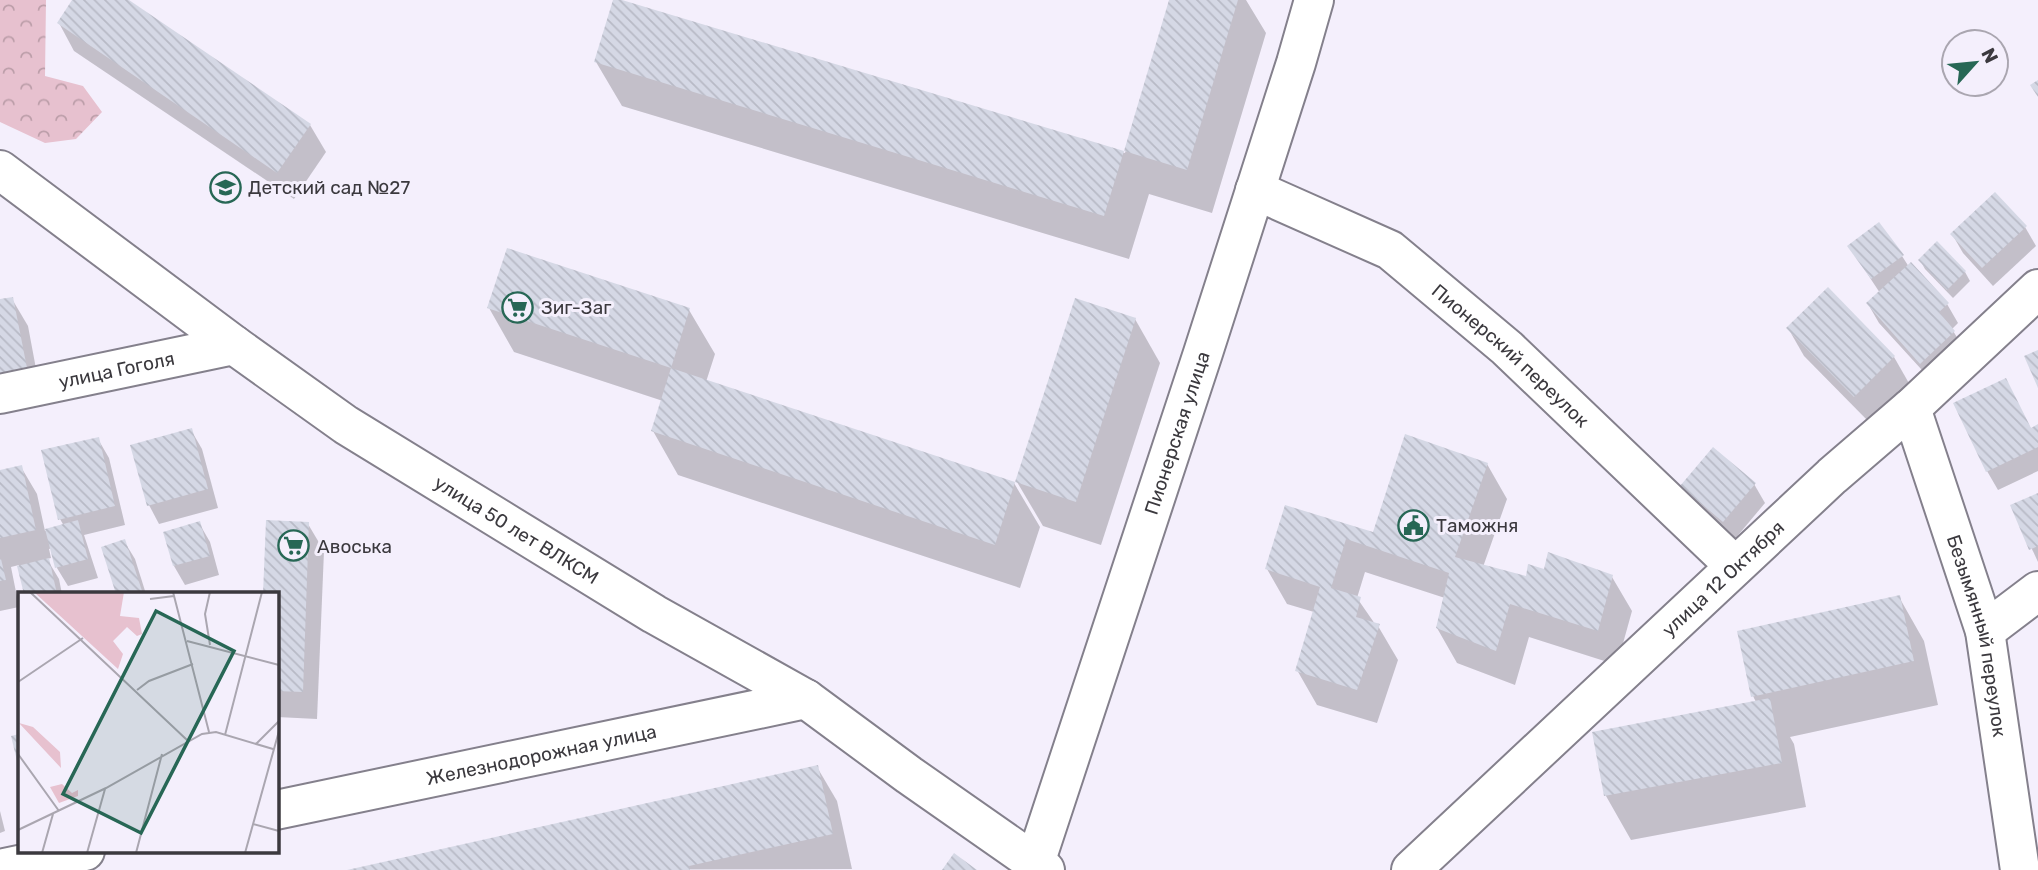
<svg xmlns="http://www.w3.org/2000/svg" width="2038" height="870" viewBox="0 0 2038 870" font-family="Rubik,sans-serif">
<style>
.forest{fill:url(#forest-crowns)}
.shadow{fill:#0003}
.building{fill:url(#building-back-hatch)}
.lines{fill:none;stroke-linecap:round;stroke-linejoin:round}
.minor-casing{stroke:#84808c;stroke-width:42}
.minor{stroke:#fff;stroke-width:38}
.labels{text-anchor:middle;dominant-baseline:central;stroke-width:6;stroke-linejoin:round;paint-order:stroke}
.poi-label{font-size:19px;fill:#3b393e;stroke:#f4effc;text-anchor:start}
.street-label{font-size:19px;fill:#3b393e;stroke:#f4effc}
.inset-road{fill:none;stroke:#aaa6b0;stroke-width:2}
.view{fill:#276755;fill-opacity:0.15;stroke:#276755;stroke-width:3.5}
.inset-edge{fill:none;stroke:#3b393e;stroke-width:3.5}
</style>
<defs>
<pattern id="forest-crowns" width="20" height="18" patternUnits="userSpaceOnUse" patternTransform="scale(1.75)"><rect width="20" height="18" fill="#e7c1cf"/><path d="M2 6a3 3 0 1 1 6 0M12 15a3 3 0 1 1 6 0" fill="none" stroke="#bc9ea9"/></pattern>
<pattern id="building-back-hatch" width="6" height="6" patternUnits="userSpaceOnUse" patternTransform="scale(1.75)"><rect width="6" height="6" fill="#d5d8e5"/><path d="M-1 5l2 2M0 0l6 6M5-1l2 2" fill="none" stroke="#b8bac6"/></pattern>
</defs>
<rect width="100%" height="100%" fill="#f4effc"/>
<polygon class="forest" points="0,0 46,0 45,76 83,86 102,112 76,139 45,143 0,122"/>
<g class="shadow">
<polygon points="74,0 126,0 310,125 326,152 294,199 74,51 59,23"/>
<polygon points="615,0 1125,153 1171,0 1246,0 1266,33 1212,213 1149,194 1129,259 622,106 596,62"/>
<polygon points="2025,227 2036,246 1993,286 1963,253 1952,234"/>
<polygon points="1849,246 1902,256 1909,267 1947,304 1958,323 1952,329 1965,351 1932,381 1879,323 1868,304 1880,293"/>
<polygon points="1920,260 1965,272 1970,281 1953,298 1925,269"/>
<polygon points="1827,290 1894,357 1910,385 1870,423 1804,356 1788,328"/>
<polygon points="12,299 28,326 43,406 0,413 0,301"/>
<polygon points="489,308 689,310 715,354 706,382 1014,483 1040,527 1020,588 678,475 653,431 663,401 514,352"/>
<polygon points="1135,319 1160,363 1101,545 1043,526 1017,482"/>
<polygon points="2006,380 2031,429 2038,426 2038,471 1998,490 1987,471"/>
<polygon points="191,430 202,449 218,508 159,524 149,505"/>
<polygon points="98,439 109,458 125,525 84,535 98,578 68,586 57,568 52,548 49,549 51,558 47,559 59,579 62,594 25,594 19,565 11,567 19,607 0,611 0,472 21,467 37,494 45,531 64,526 60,519"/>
<polygon points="1487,464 1507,499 1483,567 1528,578 1545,572 1612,577 1632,611 1617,665 1529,637 1515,685 1457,663 1437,628 1445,598 1365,572 1357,598 1375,624 1378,626 1398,660 1377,723 1317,705 1297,670 1314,612 1287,604 1267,569 1286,508 1375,534"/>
<polygon points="1754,484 1765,503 1734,540 1693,505 1683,486"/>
<polygon points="2038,495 2038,562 2012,506"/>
<polygon points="199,523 210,542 219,575 185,585 174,566 165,533"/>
<polygon points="308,524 324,551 317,719 277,717 276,594"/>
<polygon points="124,541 135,559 146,594 118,594"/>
<polygon points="1899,597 1924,641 1938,705 1790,737 1794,744 1806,807 1631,840 1606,796 1594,733 1756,702 1753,696"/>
<polygon points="817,767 837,801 852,869 350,870"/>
<polygon points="0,811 5,831 0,833"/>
</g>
<g class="building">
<polygon points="72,0 129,0 311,124 277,173 57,23"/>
<polygon points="613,0 622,0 1124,151 1104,216 594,62"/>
<polygon points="1169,0 1238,0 1187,170 1124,151"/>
<polygon points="2038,80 2038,97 2030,85"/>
<polygon points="1995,192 2027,226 1982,268 1950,234"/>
<polygon points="1879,222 1904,255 1871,279 1847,246"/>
<polygon points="1937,241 1966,271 1947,290 1918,260"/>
<polygon points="507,248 690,308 671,368 487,308"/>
<polygon points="1911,262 1949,303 1939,312 1955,331 1920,364 1866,303"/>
<polygon points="1828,287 1895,356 1854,397 1786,328"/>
<polygon points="13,297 29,378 0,383 0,299"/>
<polygon points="1075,298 1136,318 1076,502 1015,482"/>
<polygon points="2038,350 2038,388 2024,356"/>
<polygon points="671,368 1015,482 995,545 651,431"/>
<polygon points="2006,378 2031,428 2038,424 2038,447 1986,472 1953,403"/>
<polygon points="192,428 208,489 147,506 130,445"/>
<polygon points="1405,434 1488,463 1455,557 1526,576 1528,564 1544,569 1548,552 1613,575 1598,631 1510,604 1496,651 1436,628 1449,573 1346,539 1331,588 1361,597 1356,617 1380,624 1357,690 1295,671 1320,587 1265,569 1285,505 1373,532"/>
<polygon points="99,437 115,506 58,520 41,450"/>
<polygon points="1713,447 1756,483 1723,522 1680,486"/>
<polygon points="22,465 36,530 0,538 0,470"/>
<polygon points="2038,493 2038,546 2029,550 2010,505"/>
<polygon points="78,520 88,559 55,568 45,529"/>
<polygon points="266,520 309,522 303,692 276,691 276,594 263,594"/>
<polygon points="200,521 210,556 173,566 163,532"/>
<polygon points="125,539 143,594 116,594 101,547"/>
<polygon points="49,558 57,594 24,594 17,566"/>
<polygon points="1,559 6,580 0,581 0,560"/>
<polygon points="1900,595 1914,661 1751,697 1737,631"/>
<polygon points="1770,698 1782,763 1604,796 1592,732"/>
<polygon points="19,734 19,765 18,765 11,736"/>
<polygon points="818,765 833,834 689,866 690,870 347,870"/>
<polygon points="954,853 977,870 942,870"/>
</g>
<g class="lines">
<defs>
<g id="minor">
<path id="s1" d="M0,170L234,345L346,425L654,614L806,699L909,775L1045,870"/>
<path id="s2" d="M1255,190L1390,250L1507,348L1735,566"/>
<path id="s3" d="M0,394L234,345"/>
<path id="s4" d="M1911,408L1985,631L2020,870"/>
<polyline points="1985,631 2038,591"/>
<path id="s5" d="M276,810L806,699"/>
<path id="s6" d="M1035,863L1203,353L1296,63L1314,0"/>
<polyline points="0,869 85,851"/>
<path id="s7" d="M1411,870L1832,476L1911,408L2038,289"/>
</g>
</defs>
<use href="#minor" class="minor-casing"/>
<use href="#minor" class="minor"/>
</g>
<defs>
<symbol id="school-ring" viewBox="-11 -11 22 22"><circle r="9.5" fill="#f4effc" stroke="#276755" stroke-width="1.5"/><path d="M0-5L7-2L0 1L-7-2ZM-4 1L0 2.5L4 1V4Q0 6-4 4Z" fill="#276755"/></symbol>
<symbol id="supermarket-ring" viewBox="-11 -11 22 22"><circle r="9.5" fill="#f4effc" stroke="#276755" stroke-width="1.5"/><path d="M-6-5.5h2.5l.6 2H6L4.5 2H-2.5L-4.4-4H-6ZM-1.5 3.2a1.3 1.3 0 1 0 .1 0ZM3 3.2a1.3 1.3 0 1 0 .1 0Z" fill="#276755"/></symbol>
<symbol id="civic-ring" viewBox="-11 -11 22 22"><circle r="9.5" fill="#f4effc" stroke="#276755" stroke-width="1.5"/><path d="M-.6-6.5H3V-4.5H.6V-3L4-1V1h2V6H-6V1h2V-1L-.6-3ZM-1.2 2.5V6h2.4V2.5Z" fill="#276755"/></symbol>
</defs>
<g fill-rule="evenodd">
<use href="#school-ring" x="208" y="170" width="35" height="35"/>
<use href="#supermarket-ring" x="500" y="290" width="35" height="35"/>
<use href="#civic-ring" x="1396" y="508" width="35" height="35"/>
<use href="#supermarket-ring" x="276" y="528" width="35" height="35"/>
</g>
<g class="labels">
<g class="poi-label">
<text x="248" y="187">Детский сад №27</text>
<text x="541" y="307">Зиг-Заг</text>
<text x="1436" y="525">Таможня</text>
<text x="317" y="546">Авоська</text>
</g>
<g class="street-label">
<text stroke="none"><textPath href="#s2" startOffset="308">Пионерский переулок</textPath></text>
<text stroke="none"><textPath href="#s3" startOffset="119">улица Гоголя</textPath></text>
<text stroke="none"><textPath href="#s6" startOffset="453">Пионерская улица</textPath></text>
<text stroke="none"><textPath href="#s1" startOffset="630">улица 50 лет ВЛКСМ</textPath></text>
<text stroke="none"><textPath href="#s7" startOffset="427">улица 12 Октября</textPath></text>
<text stroke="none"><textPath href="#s4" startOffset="238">Безымянный переулок</textPath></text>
<text stroke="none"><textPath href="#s5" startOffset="271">Железнодорожная улица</textPath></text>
</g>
</g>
<g transform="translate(18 592)">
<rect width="261" height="261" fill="#f4effc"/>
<path d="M1,131L15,135L42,160L43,176ZM44,192L54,201L60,198V204L41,211L32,195Z" fill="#e7c1cf"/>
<path d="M16,0H106L102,24L121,26L124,42L119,44L109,35L95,49L105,62L100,77Z" fill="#e7c1cf"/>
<path class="inset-road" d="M12,0L169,148M155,0L191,140M192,0L187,22L192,53M132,7L156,4M169,49L261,73M0,90L65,46M119,98L131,89L175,72M207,143L244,0M238,152L261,129M0,162L41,219M235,232L261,239M0,238L88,196L184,142L198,140L255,157M24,261L35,222M69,261L87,197M118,261L144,162M227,261L261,139"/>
<path class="view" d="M138,19L216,59L123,241L45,202Z"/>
<rect width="261" height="261" class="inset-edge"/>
</g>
<g transform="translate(1975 63) rotate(63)"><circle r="33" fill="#f4effc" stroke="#aaa6b0" stroke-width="2"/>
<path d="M0-5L12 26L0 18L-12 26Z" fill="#276755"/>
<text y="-10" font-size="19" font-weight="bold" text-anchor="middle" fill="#3b393e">N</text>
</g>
</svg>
